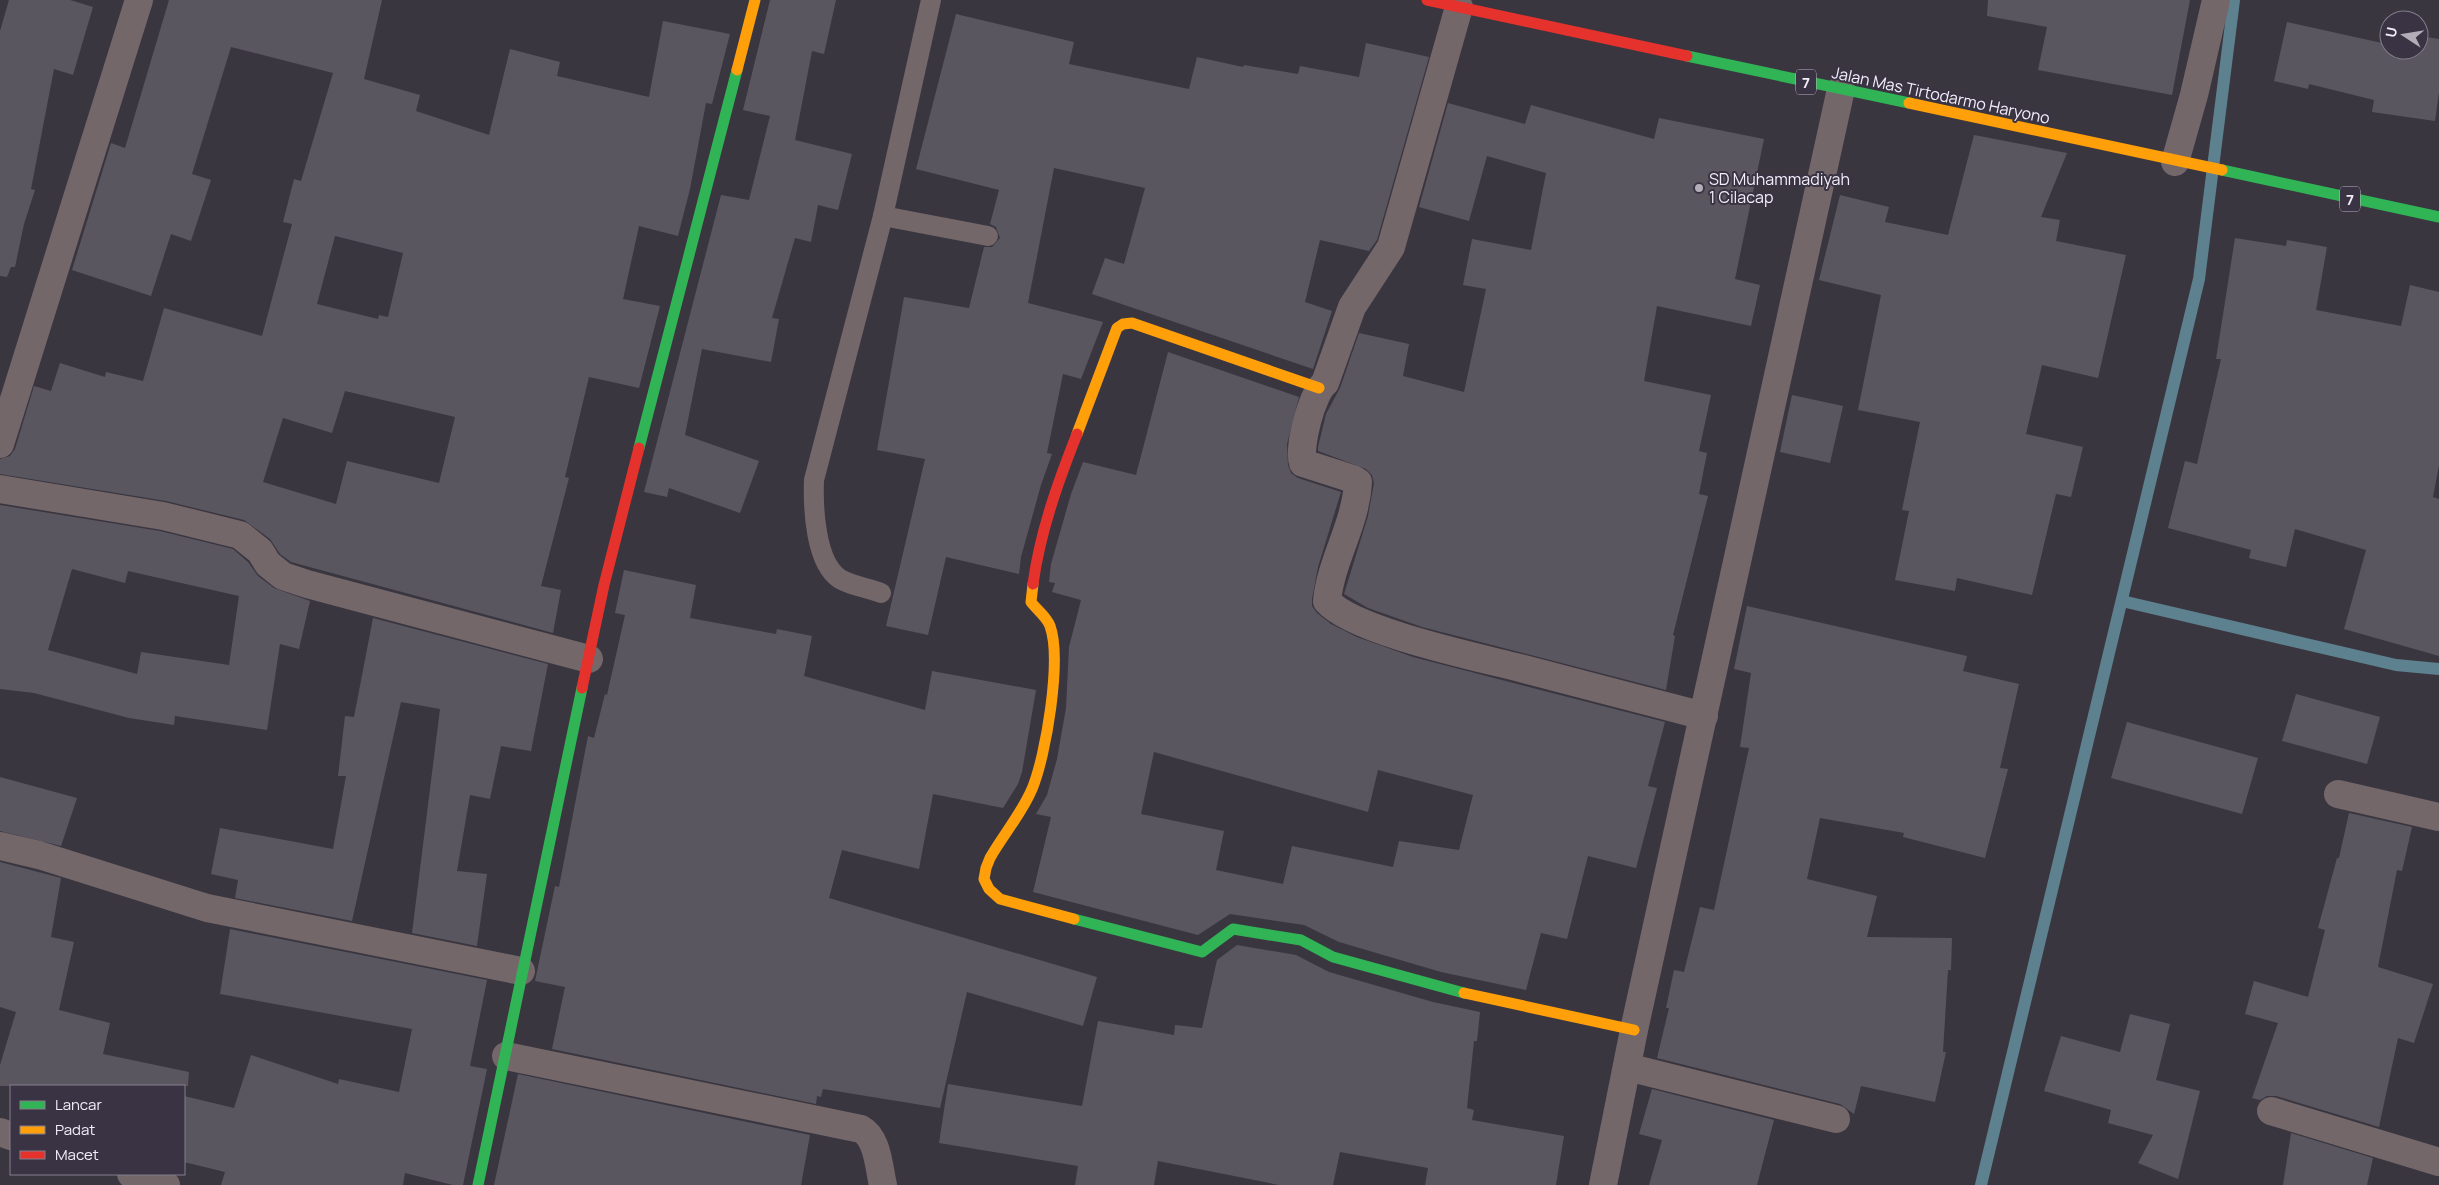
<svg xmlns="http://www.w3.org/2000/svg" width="2439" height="1185" viewBox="0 0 2439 1185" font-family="Manrope,sans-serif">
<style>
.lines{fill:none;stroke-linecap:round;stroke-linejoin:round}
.stream{stroke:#5d818e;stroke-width:12}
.building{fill:#5a5660;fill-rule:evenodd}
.lane{stroke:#73676a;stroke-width:20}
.street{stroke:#73676a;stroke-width:28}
.fast{stroke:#30b455;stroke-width:11}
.slow{stroke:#ff9f0a;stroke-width:11}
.jam{stroke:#e5322d;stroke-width:11}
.poi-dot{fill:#b2aeb8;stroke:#393343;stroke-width:2}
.labels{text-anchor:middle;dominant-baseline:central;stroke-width:4;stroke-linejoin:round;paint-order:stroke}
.shield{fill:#393343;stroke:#bab6c2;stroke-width:1}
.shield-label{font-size:15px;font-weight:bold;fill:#f2eef9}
.street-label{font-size:16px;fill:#f2eef9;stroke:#393343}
.poi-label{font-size:16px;fill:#f2eef9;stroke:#393343;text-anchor:start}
</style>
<rect width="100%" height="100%" fill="#3a3640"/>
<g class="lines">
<g class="stream">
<polyline points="2122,601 2396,665 2439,669"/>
<polyline points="1981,1185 2199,279 2234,0"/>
</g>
</g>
<g class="building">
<polygon points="9,0 70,0 93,7 73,75 54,69 31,189 35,190 24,224 15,267 11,267 7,277 0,276 0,31"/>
<path d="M169,0H382L364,79L420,95L416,111L489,135L510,49L560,62L557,76L649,97L663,21L730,34L712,104L706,103L690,189L678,236L639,226L623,299L660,306L639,388L589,377L565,477L569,478L541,586L561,590L553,633L291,562L280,554L270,539L244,520L166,501L0,474V459L10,456L15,449L34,386L51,391L60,363L105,377L106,372L143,381L164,308L262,336L292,224L283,222L294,179L301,181L333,73L231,47L192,174L211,180L191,241L171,234L151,296L72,270L111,143L125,148ZM335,236L403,253L388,317L379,315L378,319L317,304ZM345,391L455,417L439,483L347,461L336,504L263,482L283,418L332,433Z"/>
<polygon points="770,0 836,0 824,54 812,51 795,140 852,154 838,210 818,205 811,242 795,238 772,318 779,319 771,362 702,349 685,435 759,461 740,513 669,488 667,497 644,492 721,195 749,200 770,116 743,110"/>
<polygon points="1988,0 2190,0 2172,95 2038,70 2047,27 1987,16"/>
<polygon points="956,14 1074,42 1069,64 1189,89 1197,57 1243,67 1244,65 1298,74 1300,66 1359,77 1366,43 1429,57 1377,240 1369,251 1320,240 1305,302 1332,311 1313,369 1092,294 1105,258 1124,264 1145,188 1054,168 1028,303 1103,322 1081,379 1063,374 1047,453 1052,454 1041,485 1021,557 1019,574 946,557 928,635 886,626 925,459 877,450 904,297 969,308 984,247 992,247 1000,238 996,227 990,224 999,190 916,169"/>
<polygon points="2287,22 2382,43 2384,31 2389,32 2389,50 2419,50 2419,36 2439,39 2439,92 2435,121 2372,112 2374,100 2309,84 2308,89 2274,81"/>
<polygon points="1448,103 1525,124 1531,105 1654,139 1659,118 1764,139 1735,279 1760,285 1751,326 1657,306 1644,381 1711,395 1699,451 1707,453 1699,494 1708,496 1673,635 1675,636 1666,690 1422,627 1368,608 1344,594 1368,516 1374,483 1372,475 1366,469 1318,451 1318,447 1326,414 1340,388 1359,333 1409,344 1403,376 1464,392 1486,289 1463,285 1472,239 1531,250 1546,173 1487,156 1469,221 1419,207"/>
<polygon points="1974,135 2067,153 2041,217 2060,220 2056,241 2126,255 2098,378 2042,365 2026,434 2083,447 2071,497 2056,494 2032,595 1957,578 1955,591 1895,580 1909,511 1902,510 1920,422 1858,410 1881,295 1819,280 1840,195 1889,207 1885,222 1948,235"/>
<polygon points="2235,238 2286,246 2287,240 2327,247 2316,310 2401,326 2410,285 2439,292 2439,465 2433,497 2439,499 2439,656 2344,629 2366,550 2295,529 2286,567 2249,558 2251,550 2168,528 2185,461 2197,464 2221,359 2216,359"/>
<path d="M1168,352L1299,397L1287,444L1288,465L1291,473L1298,478L1341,492L1318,567L1312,599V606L1317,613L1331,624L1357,637L1413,657L1665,722L1648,786L1657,788L1636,868L1588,856L1567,939L1541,933L1526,990L1441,972L1339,942L1304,925L1230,914L1198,935L1033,892L1051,817L1036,814L1047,795L1057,759L1066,708L1069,647L1081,600L1052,592L1055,583L1049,582L1051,564L1071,494L1083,462L1136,475ZM1154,752L1368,812L1378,770L1473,795L1459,850L1399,841L1393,867L1292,846L1283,884L1216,870L1224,831L1141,814Z"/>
<polygon points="1792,395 1843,406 1830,463 1780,452"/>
<path d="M0,505L160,531L233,549L248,562L258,576L274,588L310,601L299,649L280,644L267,730L175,716L174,725L129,718L34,693L0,689ZM72,569L125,583L128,571L239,596L229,665L141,652L137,674L48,650Z"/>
<polygon points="624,570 696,585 690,618 776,634 777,629 812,636 804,676 925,710 932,671 1036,690 1022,772 1018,784 1003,808 933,794 919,869 842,850 829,898 1097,977 1083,1026 967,992 940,1108 823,1089 821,1097 817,1096 816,1104 552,1049 565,987 535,981 555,886 559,887 588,736 594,738 605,694 607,695 625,615 615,613"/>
<polygon points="1747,606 1967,656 1963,671 2019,684 2000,768 2008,769 1985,858 1903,837 1904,833 1820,818 1807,879 1877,896 1867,937 1952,938 1951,970 1948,970 1943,1052 1946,1052 1935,1102 1861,1086 1854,1114 1840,1104 1657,1058 1669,1008 1666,1008 1674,970 1684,972 1700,907 1714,910 1749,748 1740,747 1751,673 1734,669"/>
<polygon points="373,618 548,664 531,751 501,746 490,799 470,795 457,871 487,874 477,946 412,933 440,709 401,702 352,921 235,898 238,880 211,874 220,828 333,849 346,776 338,776 345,716 354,717"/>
<polygon points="2296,694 2380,717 2367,764 2282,741"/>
<polygon points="2127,722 2258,758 2242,814 2111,778"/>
<polygon points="0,777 77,798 61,846 0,831"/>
<polygon points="2349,813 2412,827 2402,871 2397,870 2378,967 2433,984 2414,1043 2398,1038 2379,1127 2276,1096 2267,1096 2260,1100 2252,1098 2278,1023 2245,1014 2254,981 2308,997 2325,930 2318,928 2337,858 2339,858"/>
<polygon points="0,862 61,878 51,937 74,942 59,1010 110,1023 103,1054 189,1072 188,1086 0,1086 0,1065 16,1012 0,1007"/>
<polygon points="230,929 487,980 470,1066 487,1069 463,1185 453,1185 405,1173 403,1185 221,1185 225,1172 184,1162 184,1096 234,1108 251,1055 338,1084 339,1079 399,1092 412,1029 220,994"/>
<polygon points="1237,945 1296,955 1329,972 1433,1002 1480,1012 1477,1041 1474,1041 1467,1108 1474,1110 1472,1120 1564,1136 1556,1185 1425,1185 1428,1168 1340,1152 1333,1185 1279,1185 1158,1161 1154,1185 1075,1185 1078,1166 939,1143 948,1084 1082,1106 1098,1021 1174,1035 1175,1025 1202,1028 1217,960"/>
<polygon points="2130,1014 2170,1024 2156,1080 2200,1091 2178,1179 2138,1163 2153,1135 2108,1123 2111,1110 2044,1091 2061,1036 2120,1052"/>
<polygon points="518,1074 810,1135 801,1185 494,1185"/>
<polygon points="1652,1089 1774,1120 1757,1185 1649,1185 1662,1140 1639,1134"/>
<polygon points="2291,1133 2373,1158 2367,1185 2283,1185"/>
</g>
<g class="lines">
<g class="lane">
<polyline points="883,216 988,236"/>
<path d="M881,593C869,588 852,586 840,579C815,563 813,507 814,480L883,216L931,0"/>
</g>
<g class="street">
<path d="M1459,7L1391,247L1352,307L1325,383C1312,393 1298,447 1303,463L1353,479L1358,482C1356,524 1331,560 1327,601C1353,631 1477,657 1520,668C1581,684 1643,700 1704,716"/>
<polyline points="2175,162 2194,95 2216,0"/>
<polyline points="0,444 139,0"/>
<polyline points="0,489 163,516 240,535 260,551 268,564 283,576 307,584 589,659"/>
<polyline points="2338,794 2439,817"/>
<polyline points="0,846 39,855 207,908 521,971"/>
<path d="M506,1056L861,1129C878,1138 879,1169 883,1185"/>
<polyline points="1627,1067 1836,1119"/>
<polyline points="2271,1111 2439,1162"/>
<polyline points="0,1132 11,1136"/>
<polyline points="131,1174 166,1185"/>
<polyline points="1603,1185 1634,1030 1841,89"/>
</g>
<g class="fast">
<polyline points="1687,56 1909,103"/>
<polyline points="2222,170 2439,217"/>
<polyline points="639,448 737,70"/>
<polyline points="1074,919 1202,952 1233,929 1301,940 1333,957 1464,993"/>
<polyline points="478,1185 582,688"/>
</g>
<g class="slow">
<polyline points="737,70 755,0"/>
<polyline points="1909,103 2222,170"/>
<polyline points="1077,434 1117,328 1123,324 1132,323 1319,388"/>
<path d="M1033,584L1031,602C1037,610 1047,617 1050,626C1062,659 1046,756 1032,789C1022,813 1003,835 990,858L986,868L984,879L989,889L1000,899L1074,919"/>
<polyline points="1464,993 1634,1030"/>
</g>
<g class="jam">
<polyline points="1427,0 1687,56"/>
<path d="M1033,584C1040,532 1058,482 1077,434"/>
<polyline points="582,688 604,585 639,448"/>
</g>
</g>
<circle class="poi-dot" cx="1699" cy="188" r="5"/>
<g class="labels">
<g class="shield">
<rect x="1796" y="69.5" width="20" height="25" rx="4"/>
<rect x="2340" y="186.5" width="20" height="25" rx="4"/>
</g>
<g class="shield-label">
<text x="1806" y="82">7</text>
<text x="2350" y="199">7</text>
</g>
<g class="street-label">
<text transform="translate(1941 95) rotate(12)">Jalan Mas Tirtodarmo Haryono</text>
</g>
<g class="poi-label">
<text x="1709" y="179">SD Muhammadiyah<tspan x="1709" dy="18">1 Cilacap</tspan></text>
</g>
</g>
<rect x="10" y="1085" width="175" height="90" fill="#393343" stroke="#837e8c"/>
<rect x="20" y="1101" width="25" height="8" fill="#30b455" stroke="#837e8c"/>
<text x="55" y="1110" font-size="15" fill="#f2eef9">Lancar</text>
<rect x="20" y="1126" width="25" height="8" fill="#ff9f0a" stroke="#837e8c"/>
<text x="55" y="1135" font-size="15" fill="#f2eef9">Padat</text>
<rect x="20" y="1151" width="25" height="8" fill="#e5322d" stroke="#837e8c"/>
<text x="55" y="1160" font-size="15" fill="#f2eef9">Macet</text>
<g transform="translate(2404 35) rotate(282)"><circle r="24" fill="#393343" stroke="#837e8c"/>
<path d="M0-4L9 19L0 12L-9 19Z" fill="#b2aeb8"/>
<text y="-8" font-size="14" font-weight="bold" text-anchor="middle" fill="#f2eef9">U</text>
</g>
</svg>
